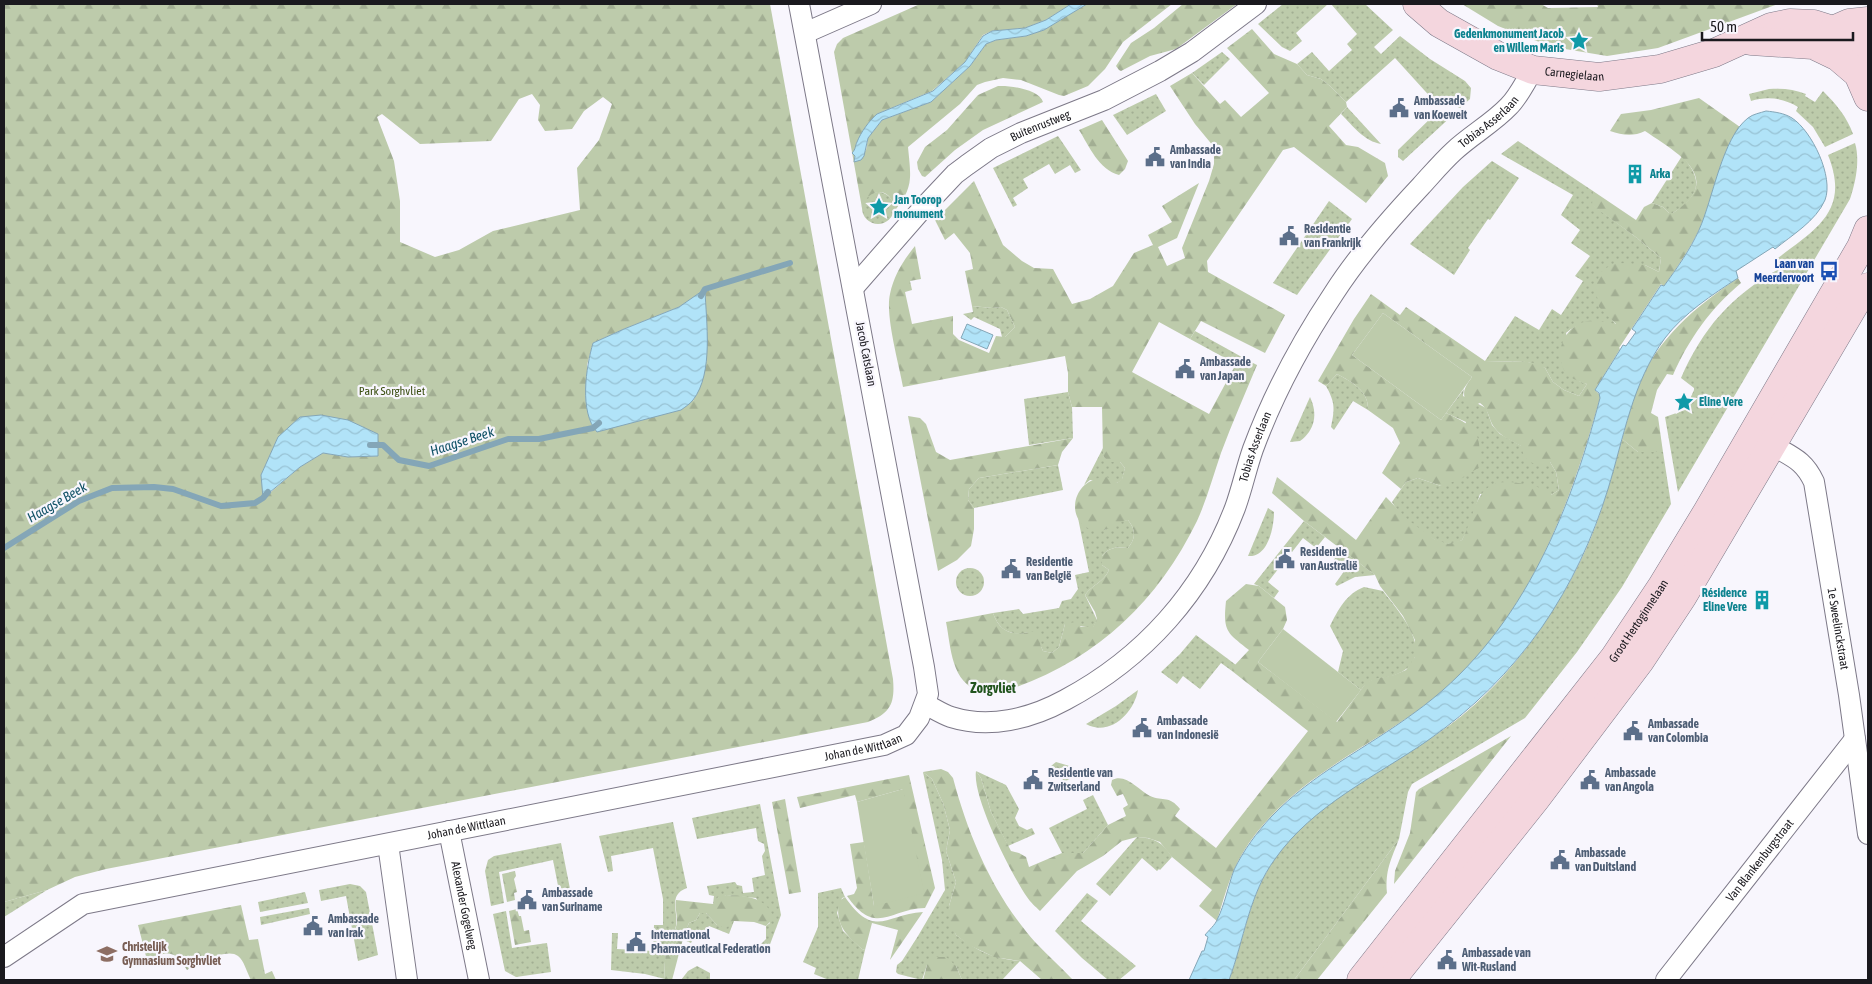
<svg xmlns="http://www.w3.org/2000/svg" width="1872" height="984" viewBox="0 0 1872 984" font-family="'Asap Condensed',sans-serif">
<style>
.grass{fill:url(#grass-dots)}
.forest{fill:url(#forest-firs);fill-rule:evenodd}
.pitch{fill:#bdcbab}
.water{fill:url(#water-waves);stroke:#84a6b7}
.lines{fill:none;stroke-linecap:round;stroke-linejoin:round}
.stream{stroke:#84a6b7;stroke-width:6}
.street-casing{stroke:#7d7988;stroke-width:22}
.secondary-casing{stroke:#7d7988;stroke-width:29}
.street{stroke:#fff;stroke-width:20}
.secondary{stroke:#f4d6de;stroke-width:28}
.labels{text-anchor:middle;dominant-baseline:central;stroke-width:4.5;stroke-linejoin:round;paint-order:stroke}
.culture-label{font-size:12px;font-weight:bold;fill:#0d838f;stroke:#f8f6fd;text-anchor:start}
.street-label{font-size:12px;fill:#1a191e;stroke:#f8f6fd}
.service-label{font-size:12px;font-weight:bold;fill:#4e5e75;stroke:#f8f6fd;text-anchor:start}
.transit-label{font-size:12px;font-weight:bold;fill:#164399;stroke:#f8f6fd;text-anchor:end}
.park-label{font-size:12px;fill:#3b4f12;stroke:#f8f6fd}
.education-label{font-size:12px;font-weight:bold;fill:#785e54;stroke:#f8f6fd;text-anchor:start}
.water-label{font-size:14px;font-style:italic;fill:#115267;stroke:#f8f6fd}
.neighbourhood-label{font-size:14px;font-weight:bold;fill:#22541e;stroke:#f8f6fd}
</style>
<defs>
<pattern id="grass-dots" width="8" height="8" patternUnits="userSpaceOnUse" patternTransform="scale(1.25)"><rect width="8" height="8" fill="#bdcbab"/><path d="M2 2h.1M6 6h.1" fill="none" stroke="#a2ae93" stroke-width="1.8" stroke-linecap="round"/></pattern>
<pattern id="forest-firs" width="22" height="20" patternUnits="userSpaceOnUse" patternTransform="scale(1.25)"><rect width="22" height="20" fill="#bdcbab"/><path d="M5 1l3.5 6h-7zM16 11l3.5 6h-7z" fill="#a2ae93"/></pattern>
<pattern id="water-waves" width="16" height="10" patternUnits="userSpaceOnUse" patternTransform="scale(1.25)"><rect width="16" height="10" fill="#b1e3f8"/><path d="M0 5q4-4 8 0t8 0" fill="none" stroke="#98c2d4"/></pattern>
</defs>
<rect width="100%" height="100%" fill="#f8f6fd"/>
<g class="grass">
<polygon points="1283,4 1328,4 1296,33 1302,41 1290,51 1282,47 1258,24"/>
<polygon points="1331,4 1365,4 1393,30 1374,47 1381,54 1400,36 1430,59 1465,81 1471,88 1470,99 1460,108 1451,104 1435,102 1395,58 1346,102 1330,86 1321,79 1307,75 1297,64 1312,52 1329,71 1352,50 1347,44 1357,34"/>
<polygon points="1222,52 1230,59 1204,85 1192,73"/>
<path d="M1769,89C1782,88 1794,89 1806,94L1805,96L1815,102L1823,91C1836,104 1847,117 1853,134L1825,147L1813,127L1796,111L1798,107C1784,98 1767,96 1751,101L1749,94Z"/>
<polygon points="1156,94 1166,111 1127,135 1113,115"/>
<path d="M1347,107L1381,144C1364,141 1353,126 1341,114Z"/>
<polygon points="1455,113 1403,161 1398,157 1398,150 1434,115 1450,117"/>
<polygon points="1058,136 1081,170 1075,173 1070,165 1055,174 1049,164 1023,179 1028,188 1013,198 1017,205 1013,207 993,168"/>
<path d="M1518,141L1593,191V205L1637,238L1661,258L1659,272L1645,265L1611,318L1616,325C1595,321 1584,319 1566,333L1579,381L1587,384L1579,396L1564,390L1553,382L1545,368L1528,362L1485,361L1515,316L1539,330L1552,309L1561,315L1583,281L1575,276L1590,256L1571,243L1580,230L1561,215L1573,195L1501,154Z"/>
<path d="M1855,143C1860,160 1856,181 1850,199L1678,492L1665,417L1685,410L1694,390V388L1681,378C1703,328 1731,296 1779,269L1778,258C1818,228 1850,210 1828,155Z"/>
<path d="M1682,156C1704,180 1700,196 1673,213H1669L1663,207L1652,203Z"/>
<polygon points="1492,161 1519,178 1490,220 1488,219 1468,248 1470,250 1454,275 1410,244 1463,187"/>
<circle cx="878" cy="208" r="16"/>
<polygon points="1329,201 1352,219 1297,295 1273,283"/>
<polygon points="972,306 992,308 1001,307 1007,310 1015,327 1005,337 1002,337 1000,329 974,317 971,320 963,314 973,312"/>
<polygon points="1195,331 1249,361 1236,364 1190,339"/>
<path d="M1337,374C1352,382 1369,391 1368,410L1353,401L1334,430L1331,427C1335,409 1335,402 1326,386Z"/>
<path d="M1464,389L1463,396L1486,408L1492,425L1500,434L1550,462L1556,472L1559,490L1551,495L1480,494L1469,527L1462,540C1458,542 1453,544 1447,544C1430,541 1401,518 1392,502L1406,482L1418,478L1441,486L1466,422L1446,413Z"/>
<polygon points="1068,392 1072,407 1073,438 1029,445 1024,399"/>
<path d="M1310,397C1318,414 1315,430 1300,441L1290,442Z"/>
<path d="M1622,439L1638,452H1663L1671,504L1622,587L1577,652L1525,718L1412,784L1408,792L1399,839L1294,980H1229C1244,940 1249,896 1274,860C1313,802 1384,770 1440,732C1509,685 1569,599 1597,522C1607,495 1614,467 1622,439Z"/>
<polygon points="1103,448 1103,456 1109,461 1120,462 1125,468 1122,480 1117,483 1090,480 1084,485"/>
<polygon points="1058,465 1063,490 974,508 968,500 969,489 979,478"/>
<path d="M1268,508L1274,512C1274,527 1268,558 1248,556Z"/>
<path d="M1078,518L1085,525L1105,530L1118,521L1128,520C1136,530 1136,538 1128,548C1117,547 1109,547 1102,556V565L1109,570C1104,582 1092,585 1085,595L1097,620L1093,628L1065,624L1059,647L1052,653L1043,651C1041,645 1034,635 1028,633C1025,632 1022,634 1020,634C1005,633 998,627 993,613L1019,609L1023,614L1059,608L1062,601L1071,599L1078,589L1075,575L1089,572Z"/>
<polygon points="1304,521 1325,537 1316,548 1303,538 1292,552 1287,548 1274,564 1279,568 1268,582 1279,591 1274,598 1259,586 1254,584"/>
<polygon points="1341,549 1375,575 1355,577 1337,586 1335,584 1345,570 1333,561"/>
<circle cx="970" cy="582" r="14"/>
<path d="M1364,587L1383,591C1400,613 1441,658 1395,675C1382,679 1370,677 1361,690L1338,672L1343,651L1330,626C1338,610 1346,594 1364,587Z"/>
<polygon points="1196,635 1236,665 1232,671 1221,663 1200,689 1183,676 1177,684 1161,672 1180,654"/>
<path d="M1138,690C1134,713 1110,737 1086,724L1116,706Z"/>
<polygon points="1056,762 1073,767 1079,774 1064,782 1057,769 1054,770 1051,766"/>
<polygon points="976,771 1006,785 1019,809 1015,818 1019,826 1027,830 1032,828 1035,834 1008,846 991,812 981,778"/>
<path d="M923,772L932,779L943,803L950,830L946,851L956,882L949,906L956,935C980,952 991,958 1020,961L1002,980H962L956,966L927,965L922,980L898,974L896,972L897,965L902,961L918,936L945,890L942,860Z"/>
<polygon points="1093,795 1108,825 1083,853 1062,853 1049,828 1087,809 1083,800"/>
<polygon points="760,804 781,915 766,955 758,951 758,947 766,939 766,926 770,923 756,898 726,895 713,904 714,896 709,895 707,886 735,882 737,885 742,886 743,893 754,892 752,878 765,875 762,856 765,851 764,844 758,841 756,828 697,839 692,818"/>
<path d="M673,822L687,888C667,895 679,912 676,926C675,931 672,935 670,940C665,951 664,967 665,979L645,974L611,970L612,933H618L617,949L653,951L654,925H663V899L653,848L611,856L613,871L608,872L599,836Z"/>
<path d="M1137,837C1154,838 1163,842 1172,857L1160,870L1159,869L1157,871L1142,858L1110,896L1096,884Z"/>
<polygon points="561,843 571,894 560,896 553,860 499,872 504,903 491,906 485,871 488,860 494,856"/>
<polygon points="350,884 360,886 366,892 378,955 358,961 346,896 321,901 319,890"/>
<polygon points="841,888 845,897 842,898 837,913 843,931 862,949 865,950 858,980 829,980 814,974 816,968 803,962 818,927 818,893"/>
<polygon points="47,890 4,917 4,902"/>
<polygon points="305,892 308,903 260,912 258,902"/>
<polygon points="1087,893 1098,901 1081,921 1136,966 1119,980 1108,980 1082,958 1055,931"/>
<polygon points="309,908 310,914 261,925 260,917"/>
<polygon points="506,911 512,948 547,943 551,972 516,977 505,971 493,914"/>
<polygon points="700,913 706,913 717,925 734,921 729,934 709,926 706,934 697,930 691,943 684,940 685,932 689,923 696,920"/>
<polygon points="697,966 710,973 710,979 712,980 681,980 688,971"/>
</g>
<g class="forest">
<path d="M4,4H770L893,679C895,703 891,713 868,722L106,869L75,877L47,890L4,902ZM532,94L540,105L538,120L545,131L572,129L584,111L603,97L612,104L599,140L577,168L580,210L493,231L459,250L435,257L400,242V201L394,161L377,117L382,114L420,144L491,141L519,99ZM705,290C706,328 712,367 693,401L587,384V365L593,343L624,329L679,307ZM300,417L378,434V456L348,457L323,453L300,467L264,498L261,475L278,438Z"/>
<path d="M920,4H1071L1046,20L1025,28L992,31L983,35L965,62L932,91L877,114C864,127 856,144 854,162L866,150L868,138L882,120L931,102L970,66L986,44L996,40L1026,36L1043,30L1087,4H1172L1123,42L1105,69L1088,86L1064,96L1059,95L1021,80L1003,78L985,82L977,85L960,104L908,147C911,178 914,188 893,213C897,189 869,183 862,208L834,52L837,44L843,38Z"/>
<polygon points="1183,4 1237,4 1176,49 1150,56 1121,71 1119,70 1116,66 1131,43 1154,28"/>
<polygon points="1462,4 1541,4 1548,8 1598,7 1597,4 1778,4 1658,48 1607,56 1553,47 1526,37 1498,26"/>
<path d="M1252,29L1274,54L1297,64L1307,75L1321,79L1330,86L1346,102L1347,107L1329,126L1346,145L1358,147L1385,163L1388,176L1366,203L1294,147L1283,150L1207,261L1208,272L1285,315L1265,353L1201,321L1190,339L1159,322L1132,372L1209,414L1236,364L1249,361L1257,365C1245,394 1232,423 1221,453C1213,476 1207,499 1197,521C1158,601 1098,658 1014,688C1003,693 994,693 981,691C951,684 951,647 946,622L993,613C1001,636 1017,636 1038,630L1042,636L1040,644L1043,651L1052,653L1059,647L1065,624L1075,622L1081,627H1093L1097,619L1095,612L1085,595C1092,585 1104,582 1109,570L1102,565V556C1109,547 1117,547 1128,548C1136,538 1136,530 1128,520C1117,522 1109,531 1099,531C1067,529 1067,485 1099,478C1101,478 1104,477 1106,477C1110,478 1114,481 1117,483L1122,479L1125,468L1120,462H1109L1103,456L1102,407H1072L1068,392V373L1065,356L903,387C899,364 885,316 890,294C894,275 903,261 915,246L921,279L910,281L912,290L905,292L912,324L953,316V334L959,340L989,353L996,336L1005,337L1015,327L1007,310L1001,307L992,308L972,306L965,271L973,269L970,253L954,233L945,240L935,220L974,181L1003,245L1022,261L1034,268L1053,269L1072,304L1090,299L1113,286L1134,253L1153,245L1148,235L1172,222L1162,206L1199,183L1177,238L1158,247L1167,266L1185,258L1182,248L1209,181L1214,164V147L1195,124L1170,86L1192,73L1220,104L1225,100L1241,117L1269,93L1227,48Z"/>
<path d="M998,86C1010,85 1040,90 1043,102L983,130L955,150L925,177L922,176L918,169L917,162L925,147L947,130L978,95Z"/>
<path d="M1699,98L1740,127C1721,154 1717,187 1705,216C1695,242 1680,263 1664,286L1661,284L1619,348L1620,349L1595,390L1600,395V398C1571,502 1531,611 1449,686C1382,745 1291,773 1242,854C1230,874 1224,898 1217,921L1199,906L1212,890L1172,857L1160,842L1148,838L1137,837L1122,841L1103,856L1077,871L1040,911C1036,907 1030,902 1027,897C1011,874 972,797 976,771L981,778L991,812L1011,851L1019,853L1026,857L1029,867L1062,853H1083L1108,825L1126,816L1123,808L1128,805L1123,794L1117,796L1111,785L1112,780C1126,773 1138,790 1150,796C1164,802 1169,795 1180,809L1175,816L1216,848L1308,731L1232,671L1233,667L1249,650C1226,632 1223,631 1226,601L1246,584L1259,586L1285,607L1287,620L1283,629L1258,662L1337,722L1366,683L1374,679L1394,675L1406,670L1415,657V640L1403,616L1380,586L1375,575L1304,521L1272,493L1277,477L1356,540L1386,497L1408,520L1434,539L1448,544L1462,540C1477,512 1474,475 1518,483C1531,485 1541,486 1551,495L1559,490L1556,472L1550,462L1545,466C1531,464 1524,461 1521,446C1510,440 1498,435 1492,424C1488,415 1488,409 1480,403L1473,406L1467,404C1461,392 1465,387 1472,377L1383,313L1352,355L1441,420L1446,413C1477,427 1483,434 1478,468L1461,479L1441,486L1418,478L1406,482L1401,489L1382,473L1400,443L1393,428L1368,410C1369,391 1352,382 1337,374L1326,386L1318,381L1354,319L1371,294L1400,315L1406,307L1485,361L1528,362L1539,364L1545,368L1553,382L1564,390L1579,396L1587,384C1580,382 1570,378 1566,373C1552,353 1565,325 1588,321C1597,320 1607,323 1616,324L1599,307L1595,286L1601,272L1612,264L1625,263L1645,265L1659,272L1661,258L1637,238L1592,205L1593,191L1636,220L1644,207L1652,203L1663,207L1669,213H1673C1726,178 1677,153 1645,131C1633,137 1622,135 1610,131L1621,114L1651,110Z"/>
<path d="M1102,120L1128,161L1125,169L1119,175C1099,170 1089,146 1079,130Z"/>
<path d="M1738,278L1741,283C1710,309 1689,339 1673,375L1667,374L1657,390L1651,413L1658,417L1663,452H1638L1622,439C1627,421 1631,404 1637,387C1658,338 1695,307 1738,278Z"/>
<polygon points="908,416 920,418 926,424 936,452 950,460 1073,438 1062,452 1058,465 979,478 969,489 968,500 974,508 974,529 971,546 957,560 938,571"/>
<polygon points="1511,736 1394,884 1395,871 1410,833 1416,792 1419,789"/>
<path d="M941,769L948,772L953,778C969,838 994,896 1035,942C1047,955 1061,967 1073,980H1042L1020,961L994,957L969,945L956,935L950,921L949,906L956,882L946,851L950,830L943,803L932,779L923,772Z"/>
<path d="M909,775L935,888L925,908C889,909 876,937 847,896L854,894L857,888L850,844L864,842L874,906L903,789L857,802L855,795L800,808L797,797Z"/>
<polygon points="785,799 801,892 789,894 772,802"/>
<path d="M1399,839C1391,860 1385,870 1387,893L1317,980H1294Z"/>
<polygon points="515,871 516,876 514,879 517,892 514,893 515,900 507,902 502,874"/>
<path d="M726,895C746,896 765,896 774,918L766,926L754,922L734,921L726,928L717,925L706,913H700L696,920L689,923C682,938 677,963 672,980L665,979C664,967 665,952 669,941C671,936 675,931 676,927C679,917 674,909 676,900L713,904L718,897Z"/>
<path d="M845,897C875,940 886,914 923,912L890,960L898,930L872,923L865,950L862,949C845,934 835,924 839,901Z"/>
<path d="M241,905L249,940L258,939L265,974L272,971L276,980H251C247,973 244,960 238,956C227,947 198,964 187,970C174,949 168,951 147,960L138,925Z"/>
<polygon points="517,909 519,916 521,916 524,931 529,930 531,942 515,945 509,911"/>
<polygon points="935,957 946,957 956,966 962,980 923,980 927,965"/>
</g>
<g class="pitch">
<polygon points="1383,313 1472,377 1441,420 1352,355"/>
<polygon points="1283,629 1361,690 1336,722 1258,662"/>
<polygon points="903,789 924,893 874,906 857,802"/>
</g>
<g class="water">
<path d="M1071,4H1087L1044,30L1026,36L996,40L986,44L970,66L931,102L882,120L868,138L864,156L861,160L854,162L855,156L852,153C856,149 855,146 857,142C861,132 869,121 877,114L933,91L965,62L983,36L992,31L1025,28L1046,20Z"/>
<path d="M1766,111C1775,112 1784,113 1792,118C1812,131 1834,177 1825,200C1816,221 1792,235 1775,249L1773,247L1736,271L1738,278C1712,295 1684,313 1665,338C1632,383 1624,437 1608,489C1593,538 1571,585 1542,627C1511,671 1472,710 1427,741C1375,777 1313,805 1275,859C1249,894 1244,940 1229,980H1189L1202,951H1204L1208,937L1205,935C1209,930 1215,925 1217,920C1225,904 1228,886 1234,870C1243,851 1257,832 1271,817C1313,773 1365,749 1414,713C1518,639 1569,517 1600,398L1599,393L1595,390L1623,345L1626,346L1636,332L1632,329L1661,285L1664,286C1677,268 1690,250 1699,230C1713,199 1722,138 1748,118C1753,114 1760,113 1766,111Z"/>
<path d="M705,289C706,322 714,373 693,400C690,404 685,407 681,410L597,432C579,412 586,367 593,343L624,329L679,307Z"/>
<polygon points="967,324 993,335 987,349 961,338"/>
<polygon points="321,415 348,420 378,434 378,456 348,457 323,453 300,467 263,498 261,475 278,437 300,417"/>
</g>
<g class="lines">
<g class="stream">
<polyline points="701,296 705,289 790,263"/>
<polyline points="370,445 383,445 399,460 429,466 508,439 539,439 593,428 599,423"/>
<polyline points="4,548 79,501 112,488 154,487 173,489 221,506 255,503 263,498 268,492"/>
</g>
<defs>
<g id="street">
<polyline points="805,33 871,4"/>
<path id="s1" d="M854,287L923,208L955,174L967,165L991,148L1021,133L1104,100L1160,71L1192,52L1256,4"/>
<path id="s2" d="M1772,445C1792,457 1804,460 1814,482L1849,695L1868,834"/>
<path id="s3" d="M925,704C933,708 942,714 951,717C989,729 1030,719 1065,700C1144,658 1203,592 1235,508C1242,489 1246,469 1253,449C1273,395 1302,341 1334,293C1359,254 1390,219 1421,186C1432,174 1442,162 1454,151C1471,135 1493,123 1509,106C1519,96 1525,82 1533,70"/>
<path id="s4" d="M449,831L479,980"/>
<polyline points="388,844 407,980"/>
<path id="s5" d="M4,957L83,904L884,745L906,735L919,718L928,694L924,667L799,4"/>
<path id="s6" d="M1666,980L1855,739"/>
</g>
<g id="secondary">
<path id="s7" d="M1417,4L1439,23L1498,56L1533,70L1599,77L1660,69L1714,53L1771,27L1790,23L1814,24L1833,30L1858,43L1868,51"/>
<polyline points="1833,30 1849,23 1868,21"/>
<polyline points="1751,41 1813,45 1838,57 1858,74 1868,97"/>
<path id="s8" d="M1361,980L1614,658L1662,586L1707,512L1861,247L1868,230"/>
<polyline points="1391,980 1535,800 1640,661 1683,596 1855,304 1868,287"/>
</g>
</defs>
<use href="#street" class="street-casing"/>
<use href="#secondary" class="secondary-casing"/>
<use href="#street" class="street"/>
<use href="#secondary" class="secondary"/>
</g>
<defs>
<symbol id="sight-bare" viewBox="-9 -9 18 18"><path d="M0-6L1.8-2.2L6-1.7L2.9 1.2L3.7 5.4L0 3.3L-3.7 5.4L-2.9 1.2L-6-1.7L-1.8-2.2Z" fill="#0f9aa8" stroke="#f8f6fd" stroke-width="2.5" paint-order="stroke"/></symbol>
<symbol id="civic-bare" viewBox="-9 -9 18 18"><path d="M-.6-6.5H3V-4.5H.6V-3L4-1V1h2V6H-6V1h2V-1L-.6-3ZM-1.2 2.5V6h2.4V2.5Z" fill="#5c6f8a" stroke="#f8f6fd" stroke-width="2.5" paint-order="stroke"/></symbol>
<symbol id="building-bare" viewBox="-9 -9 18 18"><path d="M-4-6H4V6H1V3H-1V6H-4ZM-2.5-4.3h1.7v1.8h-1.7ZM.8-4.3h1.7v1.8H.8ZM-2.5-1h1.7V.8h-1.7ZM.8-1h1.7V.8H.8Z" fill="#0f9aa8" stroke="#f8f6fd" stroke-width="2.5" paint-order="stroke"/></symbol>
<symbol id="bus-bare" viewBox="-9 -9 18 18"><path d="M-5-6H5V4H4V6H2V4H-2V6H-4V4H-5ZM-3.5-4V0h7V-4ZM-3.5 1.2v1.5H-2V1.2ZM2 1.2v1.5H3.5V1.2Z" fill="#1a4fb4" stroke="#f8f6fd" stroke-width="2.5" paint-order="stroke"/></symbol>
<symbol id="school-bare" viewBox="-9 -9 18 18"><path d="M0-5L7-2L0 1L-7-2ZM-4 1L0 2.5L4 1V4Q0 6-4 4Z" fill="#8d6e63" stroke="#f8f6fd" stroke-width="2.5" paint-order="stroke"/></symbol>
</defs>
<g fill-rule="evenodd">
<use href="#sight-bare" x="1565" y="27" width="28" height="28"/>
<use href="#civic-bare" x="1385" y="94" width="28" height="28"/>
<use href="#civic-bare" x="1141" y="143" width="28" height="28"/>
<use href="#building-bare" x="1621" y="160" width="28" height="28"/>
<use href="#sight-bare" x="865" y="193" width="28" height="28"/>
<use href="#civic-bare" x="1275" y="222" width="28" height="28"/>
<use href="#bus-bare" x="1815" y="257" width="28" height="28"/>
<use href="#civic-bare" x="1171" y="355" width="28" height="28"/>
<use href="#sight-bare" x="1670" y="388" width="28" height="28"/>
<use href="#civic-bare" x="1271" y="545" width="28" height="28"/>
<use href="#civic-bare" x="997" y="555" width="28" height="28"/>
<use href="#building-bare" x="1748" y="586" width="28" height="28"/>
<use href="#civic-bare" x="1128" y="714" width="28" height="28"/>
<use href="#civic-bare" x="1619" y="717" width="28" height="28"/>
<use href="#civic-bare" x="1019" y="766" width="28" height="28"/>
<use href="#civic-bare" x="1576" y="766" width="28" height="28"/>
<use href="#civic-bare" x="1546" y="846" width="28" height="28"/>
<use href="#civic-bare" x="513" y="886" width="28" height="28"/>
<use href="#civic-bare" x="299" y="912" width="28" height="28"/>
<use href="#civic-bare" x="622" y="928" width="28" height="28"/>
<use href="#school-bare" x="93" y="940" width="28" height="28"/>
<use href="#civic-bare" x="1433" y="946" width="28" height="28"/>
</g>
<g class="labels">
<g class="culture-label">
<text x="1564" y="34" text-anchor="end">Gedenkmonument Jacob<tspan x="1564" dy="14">en Willem Maris</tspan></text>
<text x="1650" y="174">Arka</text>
<text x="894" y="200">Jan Toorop<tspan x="894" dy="14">monument</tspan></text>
<text x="1699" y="402">Eline Vere</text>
<text x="1747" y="593" text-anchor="end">Résidence<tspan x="1747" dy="14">Eline Vere</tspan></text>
</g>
<g class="street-label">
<text stroke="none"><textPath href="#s7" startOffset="176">Carnegielaan</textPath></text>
<text stroke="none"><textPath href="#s3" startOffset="879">Tobias Asserlaan</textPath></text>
<text stroke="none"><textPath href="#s1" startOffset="250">Buitenrustweg</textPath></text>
<text transform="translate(866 354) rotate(79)">Jacob Catslaan</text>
<text stroke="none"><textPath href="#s3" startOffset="474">Tobias Asserlaan</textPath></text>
<text stroke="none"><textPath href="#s8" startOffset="454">Groot Hertoginnelaan</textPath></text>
<text stroke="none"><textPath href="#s2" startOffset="206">1e Sweelinckstraat</textPath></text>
<text stroke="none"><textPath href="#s5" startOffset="891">Johan de Wittlaan</textPath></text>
<text stroke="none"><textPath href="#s5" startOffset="486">Johan de Wittlaan</textPath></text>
<text stroke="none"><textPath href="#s6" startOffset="152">Van Blankenburgstraat</textPath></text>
<text stroke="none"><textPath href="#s4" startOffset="76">Alexander Gogelweg</textPath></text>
</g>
<g class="service-label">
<text x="1414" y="101">Ambassade<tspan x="1414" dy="14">van Koeweit</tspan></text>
<text x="1170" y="150">Ambassade<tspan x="1170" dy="14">van India</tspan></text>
<text x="1304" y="229">Residentie<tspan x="1304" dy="14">van Frankrijk</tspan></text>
<text x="1200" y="362">Ambassade<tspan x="1200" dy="14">van Japan</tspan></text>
<text x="1300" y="552">Residentie<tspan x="1300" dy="14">van Australië</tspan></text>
<text x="1026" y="562">Residentie<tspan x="1026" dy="14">van België</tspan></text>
<text x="1157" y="721">Ambassade<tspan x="1157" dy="14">van Indonesië</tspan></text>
<text x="1648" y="724">Ambassade<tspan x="1648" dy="14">van Colombia</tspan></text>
<text x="1048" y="773">Residentie van<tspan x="1048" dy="14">Zwitserland</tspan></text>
<text x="1605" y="773">Ambassade<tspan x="1605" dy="14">van Angola</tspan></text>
<text x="1575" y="853">Ambassade<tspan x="1575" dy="14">van Duitsland</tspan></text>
<text x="542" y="893">Ambassade<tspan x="542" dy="14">van Suriname</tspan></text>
<text x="328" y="919">Ambassade<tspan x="328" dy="14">van Irak</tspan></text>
<text x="651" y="935">International<tspan x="651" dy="14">Pharmaceutical Federation</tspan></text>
<text x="1462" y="953">Ambassade van<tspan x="1462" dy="14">Wit-Rusland</tspan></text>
</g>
<g class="transit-label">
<text x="1814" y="264">Laan van<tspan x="1814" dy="14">Meerdervoort</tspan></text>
</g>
<g class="park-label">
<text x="392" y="391">Park Sorghvliet</text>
</g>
<g class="education-label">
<text x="122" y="947">Christelijk<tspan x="122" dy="14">Gymnasium Sorghvliet</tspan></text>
</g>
<g class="water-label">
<text transform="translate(462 441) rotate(-18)">Haagse Beek</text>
<text transform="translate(57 502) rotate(-30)">Haagse Beek</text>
</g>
<g class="neighbourhood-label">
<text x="993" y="688">Zorgvliet</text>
</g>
</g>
<rect width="1872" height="984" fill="none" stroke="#1a191e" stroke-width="10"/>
<path d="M1702 32v8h151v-8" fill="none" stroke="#1a191e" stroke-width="2.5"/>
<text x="1710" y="32" font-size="15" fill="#1a191e" stroke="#f8f6fd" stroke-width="4" paint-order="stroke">50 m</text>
</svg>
